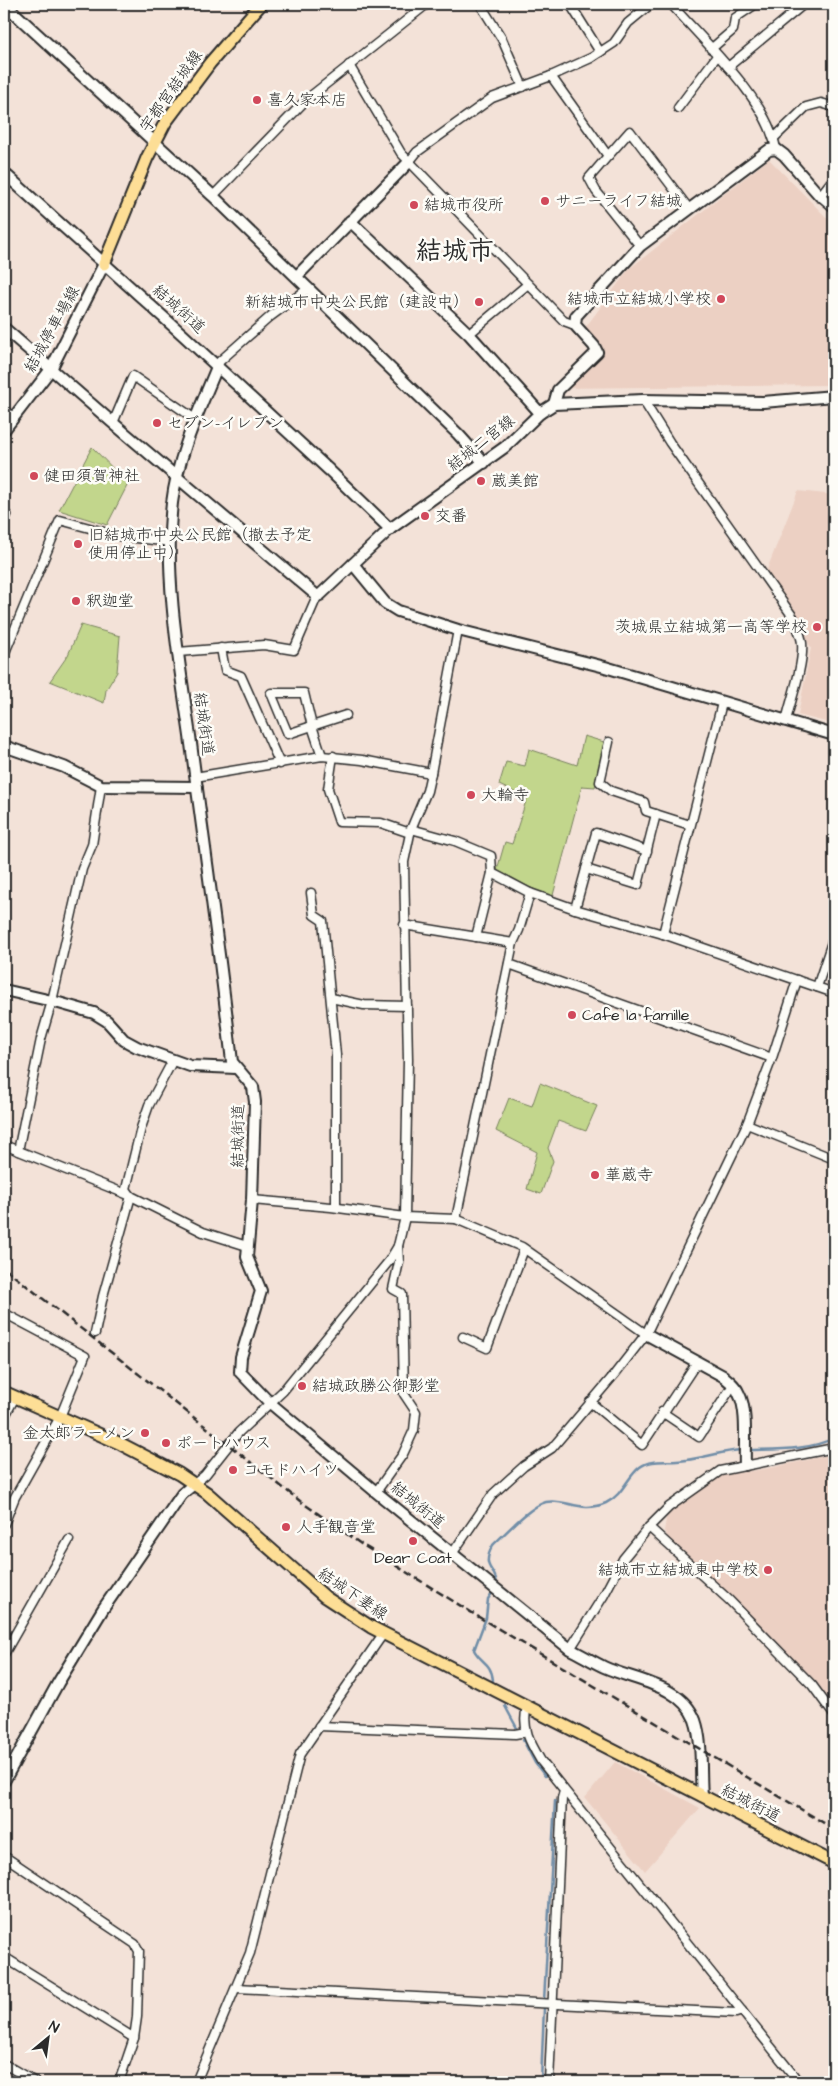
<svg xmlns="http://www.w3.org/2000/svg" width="838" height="2086" viewBox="0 0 838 2086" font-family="'Architects Daughter','Klee One',sans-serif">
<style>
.built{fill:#ecd0c3}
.green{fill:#c2d68c;stroke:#76805c}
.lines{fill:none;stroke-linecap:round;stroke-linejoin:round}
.stream{stroke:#6f8da7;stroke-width:2.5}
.street-casing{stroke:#2b2b2b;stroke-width:11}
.secondary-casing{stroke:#2b2b2b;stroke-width:14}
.primary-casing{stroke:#2b2b2b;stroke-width:15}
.street{stroke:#fdfcf7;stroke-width:8}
.secondary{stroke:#fdfcf7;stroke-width:10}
.primary{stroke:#fdde96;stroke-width:11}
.rail{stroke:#2b2b2b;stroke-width:2.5;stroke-dasharray:8 4;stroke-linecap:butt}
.poi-dot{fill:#d1495b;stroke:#fdfcf7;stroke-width:2}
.labels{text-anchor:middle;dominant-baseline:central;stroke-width:5;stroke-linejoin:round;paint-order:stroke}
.street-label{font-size:16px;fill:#2b2b2b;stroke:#fdfcf7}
.poi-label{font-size:16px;fill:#2b2b2b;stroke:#fdfcf7;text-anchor:start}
.town-label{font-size:26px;font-weight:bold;fill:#2b2b2b;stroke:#fdfcf7}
</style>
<rect width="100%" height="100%" fill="#f3e2d8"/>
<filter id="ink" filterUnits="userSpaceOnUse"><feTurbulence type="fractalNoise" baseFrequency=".02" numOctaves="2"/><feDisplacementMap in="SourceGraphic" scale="10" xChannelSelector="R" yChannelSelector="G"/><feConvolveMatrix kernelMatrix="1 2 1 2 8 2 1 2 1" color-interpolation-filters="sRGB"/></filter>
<g filter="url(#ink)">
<g class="built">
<polygon points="769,159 825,216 834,222 834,385 555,388 592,351 585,328 629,269"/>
<polygon points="798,491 834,495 834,724 798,715 811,648 789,605 766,572"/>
<polygon points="834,1454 834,1704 733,1597 672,1544 664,1531 667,1514 671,1510 721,1476 770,1468"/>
<polygon points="615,1762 700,1808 645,1871 585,1798"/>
</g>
<g class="green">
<polygon points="92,447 128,484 107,525 59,510"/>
<polygon points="81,625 120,636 117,672 106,690 104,703 50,681 68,655"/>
<polygon points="584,736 604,742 595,787 582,786 552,899 497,870 505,842 512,844 527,798 499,785 506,762 525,766 529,749 577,765"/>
<polygon points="540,1083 597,1106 586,1131 558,1121 548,1148 553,1161 541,1194 527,1189 537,1152 496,1131 509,1098 532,1106"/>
</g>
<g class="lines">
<g class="stream">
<path d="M747,1450C775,1449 808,1451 834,1438"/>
<path d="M497,1586C498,1568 479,1570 493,1545C505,1534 530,1506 546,1502C566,1498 581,1514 606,1503C623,1495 627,1477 640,1467C650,1459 665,1462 677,1461C699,1460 720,1451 742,1450"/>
<path d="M493,1680C491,1662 481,1663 474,1650L486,1618L488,1599L494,1590"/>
<polyline points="505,1706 518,1730"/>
<polyline points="523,1740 535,1763 545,1776"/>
<polyline points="544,2001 555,1801"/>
<polyline points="541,2082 544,2008"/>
</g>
<defs>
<g id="street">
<polyline points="480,4 502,39 523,87"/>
<polyline points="570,4 600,52"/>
<path d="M671,4C704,42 767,99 776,149"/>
<polyline points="711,49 733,30 735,18 756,4"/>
<polyline points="349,65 401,153 564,321 575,325"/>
<polyline points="728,67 804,4"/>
<polyline points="551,76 608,156 589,178 596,191 640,246"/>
<polyline points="678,108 717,56"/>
<polyline points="774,138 806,107 821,103 834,107"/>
<polyline points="608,156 630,131 689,209"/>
<polyline points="409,162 417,152 492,98 551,76 591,58 614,43 628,23 651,4"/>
<polyline points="834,178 820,196 834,208"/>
<polyline points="213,196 307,99 427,4"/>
<polyline points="469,334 528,284"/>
<polyline points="217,367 220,361 271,316 309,288"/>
<path d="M643,400L670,443L793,617C796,625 801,634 802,643C804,665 791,699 786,721"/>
<polyline points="4,410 13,417"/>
<polyline points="113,423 133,376 195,419"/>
<polyline points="4,513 7,515 4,521"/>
<polyline points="221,648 225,670 241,676 280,764"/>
<polyline points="4,649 6,650 60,520 119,536 171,542"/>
<polyline points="178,652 264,645 294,650 316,599 320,595"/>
<polygon points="271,693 304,693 312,726 288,734"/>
<polyline points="609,742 600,782 611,791 644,802 646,811 690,825"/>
<polyline points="322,756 312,726 346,715"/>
<polyline points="333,756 328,789 339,822 381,823 410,833"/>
<polyline points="195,777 322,756 362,760 431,773"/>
<polyline points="411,829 455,841 491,856 492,873 530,893 575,909 663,934 834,993"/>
<polyline points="586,869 596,833 647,851"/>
<polyline points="311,893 314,915 323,921 336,1055 336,1207"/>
<polyline points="575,909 586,869 638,885 656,814"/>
<polyline points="404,925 513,943"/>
<polyline points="663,934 722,703"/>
<polyline points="476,937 492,873"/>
<polyline points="509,964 772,1058"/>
<polyline points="817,987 834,936"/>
<polyline points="331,998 364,1005 407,1006"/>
<polyline points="747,1124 834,1159"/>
<polyline points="4,1145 131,1196 203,1232 247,1246"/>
<polyline points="18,1151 41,1039 52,1001 82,869 92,845 101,786"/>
<polyline points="252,1200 331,1207 405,1217 456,1219 522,1247 646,1334"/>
<polyline points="456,1219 513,943 519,930 530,893"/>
<polyline points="4,1313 85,1356 60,1417 15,1497 4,1524"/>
<polyline points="95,1333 103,1296 131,1196 126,1189 141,1128 149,1105 173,1060"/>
<polyline points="463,1337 487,1348 524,1249"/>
<polyline points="590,1402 642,1445 697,1362"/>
<polyline points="662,1412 699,1437 733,1385"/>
<polyline points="4,1418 15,1397"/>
<polyline points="194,1484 205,1475 239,1432 283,1391 389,1261 398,1246 405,1217 408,1060 404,862 411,829 427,791 431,773 458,630"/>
<polyline points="376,1492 403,1454 414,1430 416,1412 404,1394 402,1294 393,1289 399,1262 398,1246"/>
<polyline points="649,1527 729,1600 812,1685 834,1715"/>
<polyline points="452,1554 493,1494 524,1466 552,1448 614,1375 646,1334 747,1124 772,1058 797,980"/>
<polyline points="570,1649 604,1595 623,1559 649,1527 669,1507 720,1471 834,1448"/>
<polyline points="4,1654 69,1540"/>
<path d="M527,1707C521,1728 531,1744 541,1761L799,2082"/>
<polyline points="319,1726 515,1734 526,1732"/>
<polyline points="4,1856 135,1944 139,1951 137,2017 134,2038 119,2082"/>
<polyline points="4,1957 134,2038"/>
<polyline points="236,1988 736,2013 742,2011"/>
<polyline points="4,2064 35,2082"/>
<polyline points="196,2082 250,1953 300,1754 383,1634"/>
<polyline points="549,2082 562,1798 564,1791"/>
</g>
<g id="secondary">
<polyline points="4,17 11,10 213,196 458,434 484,463"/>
<polyline points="4,173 182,334 329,470 390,529"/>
<polyline points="350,221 469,334 540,413"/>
<polyline points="297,276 409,162"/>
<polyline points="4,328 113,423 316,595 320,595 390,529 505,447 540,413 554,404 643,400 763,402 834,396"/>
<path d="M217,367C199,411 178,454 172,503C164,579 179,661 190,736C204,844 220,953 232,1062L253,1087L255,1102L252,1200L247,1257L261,1291L241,1357L240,1372L269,1402L376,1492L570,1649C582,1655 593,1662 604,1667C635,1681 681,1684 695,1720C703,1743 700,1771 702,1796"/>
<polyline points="554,404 558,390 597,352 594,346 575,325 576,316 640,246 769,150 776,149 784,155 820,196"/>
<polyline points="4,430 51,369 104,264"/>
<polyline points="353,564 385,603 398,611 458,630 605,667 834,735"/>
<polyline points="4,746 64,767 101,786 197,787"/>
<polyline points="4,990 52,1001 94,1013 107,1021 124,1040 137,1047 190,1066 236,1068"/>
<path d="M646,1334L723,1376C729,1381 736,1386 739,1394C748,1410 744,1446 745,1465"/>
<polyline points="4,1781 58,1683 103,1609 182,1494 194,1484"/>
</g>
<g id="primary">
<polyline points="104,264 147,158 165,123 210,63 261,4"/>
<polyline points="4,1392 121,1444 179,1474 207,1493 325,1597 371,1627 834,1863"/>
</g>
</defs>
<use href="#street" class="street-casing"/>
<use href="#secondary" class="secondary-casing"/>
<use href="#primary" class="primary-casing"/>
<use href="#street" class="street"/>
<use href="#secondary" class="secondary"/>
<use href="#primary" class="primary"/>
<polyline class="rail" points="4,1268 300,1501 361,1544 482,1619 834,1829"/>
</g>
</g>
<g class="poi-dot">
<circle cx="257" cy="100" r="5"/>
<circle cx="545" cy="201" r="5"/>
<circle cx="414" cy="205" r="5"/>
<circle cx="721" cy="299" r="5"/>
<circle cx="479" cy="302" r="5"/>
<circle cx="157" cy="423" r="5"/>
<circle cx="34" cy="476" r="5"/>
<circle cx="481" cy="481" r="5"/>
<circle cx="425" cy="516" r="5"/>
<circle cx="78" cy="544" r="5"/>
<circle cx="76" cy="601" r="5"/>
<circle cx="817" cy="627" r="5"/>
<circle cx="471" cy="795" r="5"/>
<circle cx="572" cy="1015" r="5"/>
<circle cx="595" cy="1175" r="5"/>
<circle cx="302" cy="1386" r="5"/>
<circle cx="145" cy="1433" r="5"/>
<circle cx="166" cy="1443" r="5"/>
<circle cx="233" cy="1470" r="5"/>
<circle cx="286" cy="1527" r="5"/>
<circle cx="413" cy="1541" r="5"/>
<circle cx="768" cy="1570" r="5"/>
</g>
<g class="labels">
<g class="street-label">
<text transform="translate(171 91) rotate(-55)">宇都宮結城線</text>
<text transform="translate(179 309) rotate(42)">結城街道</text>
<text transform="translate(52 329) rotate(-61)">結城停車場線</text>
<text transform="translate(481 443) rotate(-38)">結城二宮線</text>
<text transform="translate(204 724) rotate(82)">結城街道</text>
<text transform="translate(238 1136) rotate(-89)">結城街道</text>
<text transform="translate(418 1505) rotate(39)">結城街道</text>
<text transform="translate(353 1594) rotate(34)">結城下妻線</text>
<text transform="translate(751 1803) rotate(27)">結城街道</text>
</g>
<g class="poi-label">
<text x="267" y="100">喜久家本店</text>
<text x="555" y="201">サニーライフ結城</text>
<text x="424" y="205">結城市役所</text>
<text x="711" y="299" text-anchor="end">結城市立結城小学校</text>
<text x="469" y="302" text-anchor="end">新結城市中央公民館（建設中）</text>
<text x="167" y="423">セブン-イレブン</text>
<text x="44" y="476">健田須賀神社</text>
<text x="491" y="481">蔵美館</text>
<text x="435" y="516">交番</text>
<text x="88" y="535">旧結城市中央公民館（撤去予定<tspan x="88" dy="18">使用停止中）</tspan></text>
<text x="86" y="601">釈迦堂</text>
<text x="807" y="627" text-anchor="end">茨城県立結城第一高等学校</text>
<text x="481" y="795">大輪寺</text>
<text x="582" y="1015">Cafe la famille</text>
<text x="605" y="1175">華蔵寺</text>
<text x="312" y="1386">結城政勝公御影堂</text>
<text x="135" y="1433" text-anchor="end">金太郎ラーメン</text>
<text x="176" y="1443">ポートハウス</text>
<text x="243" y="1470">コモドハイツ</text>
<text x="296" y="1527">人手観音堂</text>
<text x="413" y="1558" text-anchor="middle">Dear Coat</text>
<text x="758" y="1570" text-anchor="end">結城市立結城東中学校</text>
</g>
<g class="town-label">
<text x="455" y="251">結城市</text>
</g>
</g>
<rect width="838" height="2086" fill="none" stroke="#fdfcf7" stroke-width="20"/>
<rect x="10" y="10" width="818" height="2066" fill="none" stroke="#2b2b2b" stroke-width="2" filter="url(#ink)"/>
<g transform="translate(48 2038) rotate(29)" stroke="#fdfcf7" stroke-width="4" paint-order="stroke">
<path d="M0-4L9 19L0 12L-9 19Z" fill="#2b2b2b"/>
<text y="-8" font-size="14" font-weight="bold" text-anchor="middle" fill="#2b2b2b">N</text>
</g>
</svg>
